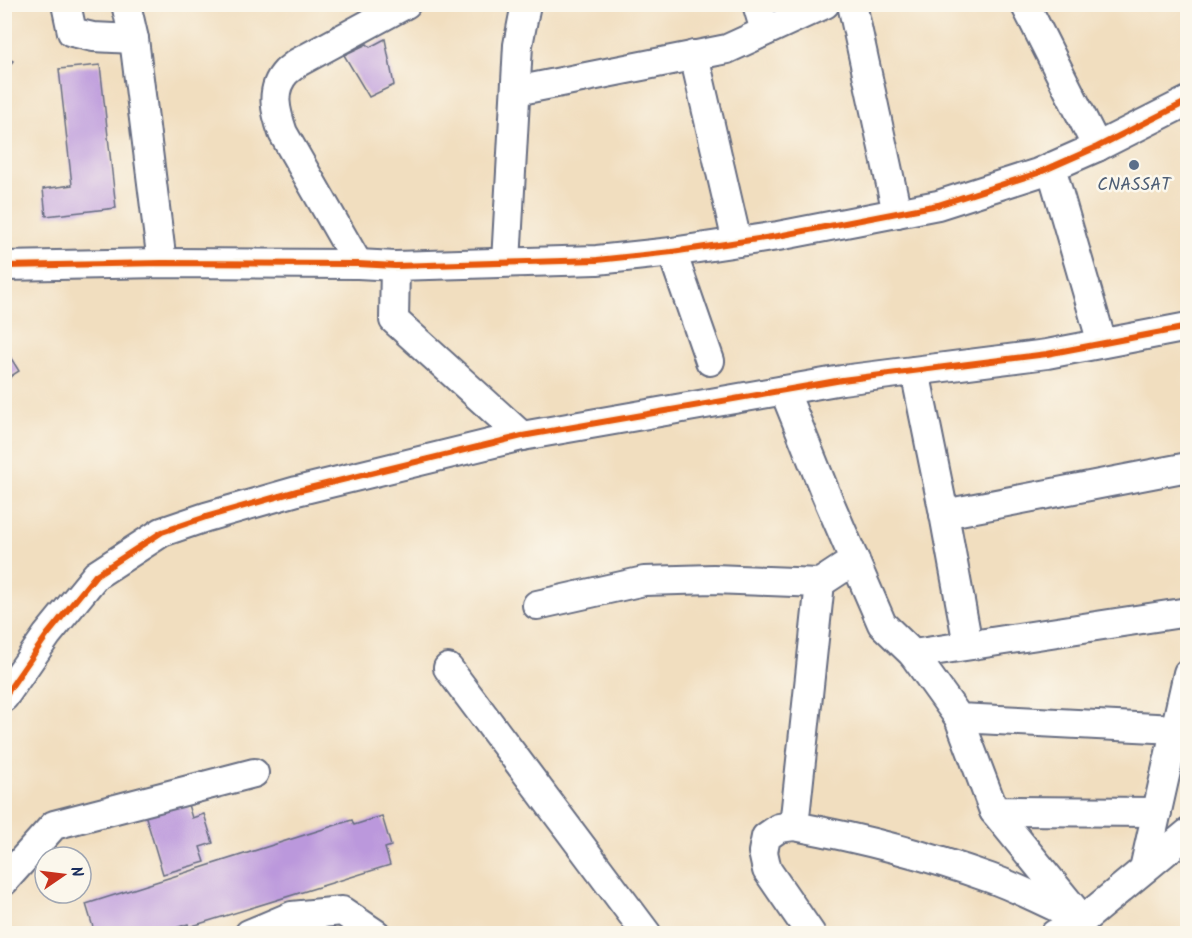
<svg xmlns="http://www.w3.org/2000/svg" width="1192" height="938" viewBox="0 0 1192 938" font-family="Kalam,sans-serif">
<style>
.building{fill:#bb98dc}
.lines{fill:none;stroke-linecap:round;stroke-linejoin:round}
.minor-casing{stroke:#666c80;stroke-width:32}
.minor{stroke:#fff;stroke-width:28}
.cycleway-casing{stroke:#fbf7ec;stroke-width:10}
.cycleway{stroke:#e8590c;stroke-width:6}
.service-dot{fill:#5c6f8a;stroke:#fbf7ec;stroke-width:2}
.labels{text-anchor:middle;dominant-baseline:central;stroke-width:5;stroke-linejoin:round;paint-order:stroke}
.service-label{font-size:18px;fill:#4e5e75;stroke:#fbf7ec}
</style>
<rect width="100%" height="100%" fill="#fbf7ec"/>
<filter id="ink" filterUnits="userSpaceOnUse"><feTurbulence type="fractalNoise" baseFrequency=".0167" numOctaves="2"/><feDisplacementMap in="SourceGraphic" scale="12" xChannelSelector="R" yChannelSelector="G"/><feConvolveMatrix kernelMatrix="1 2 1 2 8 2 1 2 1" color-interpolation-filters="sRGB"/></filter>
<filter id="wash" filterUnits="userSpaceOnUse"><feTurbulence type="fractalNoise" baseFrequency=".008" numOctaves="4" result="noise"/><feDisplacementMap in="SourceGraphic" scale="24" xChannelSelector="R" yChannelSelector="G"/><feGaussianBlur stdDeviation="1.35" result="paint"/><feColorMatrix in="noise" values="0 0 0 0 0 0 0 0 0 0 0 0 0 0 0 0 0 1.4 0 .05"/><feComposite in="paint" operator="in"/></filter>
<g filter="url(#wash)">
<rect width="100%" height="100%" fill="#f1debf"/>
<g id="blocks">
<g class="building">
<polygon points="385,39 394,85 369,97 344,55 367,44 370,47"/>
<polygon points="4,56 13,61 4,73"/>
<polygon points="100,65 116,208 46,216 43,189 72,185 59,69"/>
<polygon points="4,347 19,371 11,376 4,387"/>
<polygon points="184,791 192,818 204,814 213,843 200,847 205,862 163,874 142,804"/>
<polygon points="382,816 391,846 385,848 390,865 189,927 188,924 157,934 95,934 86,904 352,820 354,825"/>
</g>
</g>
</g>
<g filter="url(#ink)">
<use href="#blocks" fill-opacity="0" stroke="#666c80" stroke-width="1.5"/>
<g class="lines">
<defs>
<g id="minor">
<polyline points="66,4 72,32 93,37 134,39"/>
<polyline points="126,4 134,39 162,263"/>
<polyline points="757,4 765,31"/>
<polyline points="852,4 897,213"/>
<polyline points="1025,4 1097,147"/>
<polyline points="694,55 737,242"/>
<polyline points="516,91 727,49 825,4"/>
<polyline points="1051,167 1102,343"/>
<polyline points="672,252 710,361"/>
<polyline points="506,262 518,45 526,4"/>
<path d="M358,264L283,133C276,113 269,90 286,72C289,69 294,66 297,63L406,4"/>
<polyline points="4,266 162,263 358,264 395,266 597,260 672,252 778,236 938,205 1038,173 1097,147 1188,101"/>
<polyline points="395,266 394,320 522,436"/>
<polyline points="915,371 944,514"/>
<polyline points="784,390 825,492 882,624 913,654 1188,612"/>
<path d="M855,560L820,583L794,826C860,838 926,855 990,878C1021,889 1053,906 1083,920"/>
<polyline points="537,605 644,581 713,579 820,583"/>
<polyline points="968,645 944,514 1188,467"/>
<polyline points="913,654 959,718 1175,729"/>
<polyline points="448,668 647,934"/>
<polyline points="4,697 47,635 96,575 162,532 206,517 297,491 522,436 842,380 1047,354 1188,327"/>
<polyline points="959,718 994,811 1157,812"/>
<polyline points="994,811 1078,914"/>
<polyline points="794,826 779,828 766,837 763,852 767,870 811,934"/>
<polyline points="1144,869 1188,673"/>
<polyline points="4,881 54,825 254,773"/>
<polyline points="249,934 292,916 342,911 376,934"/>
<polyline points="1055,934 1083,920 1188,833"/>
</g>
</defs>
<use href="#minor" class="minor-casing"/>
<use href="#minor" class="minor"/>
<defs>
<g id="cycleway">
<polyline points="4,266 162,263 358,264 395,266 597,260 672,252 778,236 938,205 1038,173 1097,147 1188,101"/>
<polyline points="4,697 47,635 96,575 162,532 206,517 297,491 522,436 842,380 1047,354 1188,327"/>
</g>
</defs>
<use href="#cycleway" class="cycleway-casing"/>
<use href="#cycleway" class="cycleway"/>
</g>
</g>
<circle class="service-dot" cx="1134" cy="165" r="6"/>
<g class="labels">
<g class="service-label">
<text x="1134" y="185">CNASSAT</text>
</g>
</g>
<rect width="1192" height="938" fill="none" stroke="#fbf7ec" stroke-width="24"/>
<g transform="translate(63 875) rotate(76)"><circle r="28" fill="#fbf7ec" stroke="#a1a7b3" stroke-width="1.5"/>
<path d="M0-4.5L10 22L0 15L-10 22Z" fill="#c8321e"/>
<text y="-9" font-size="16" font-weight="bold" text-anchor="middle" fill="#1b2f5e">N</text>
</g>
</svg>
